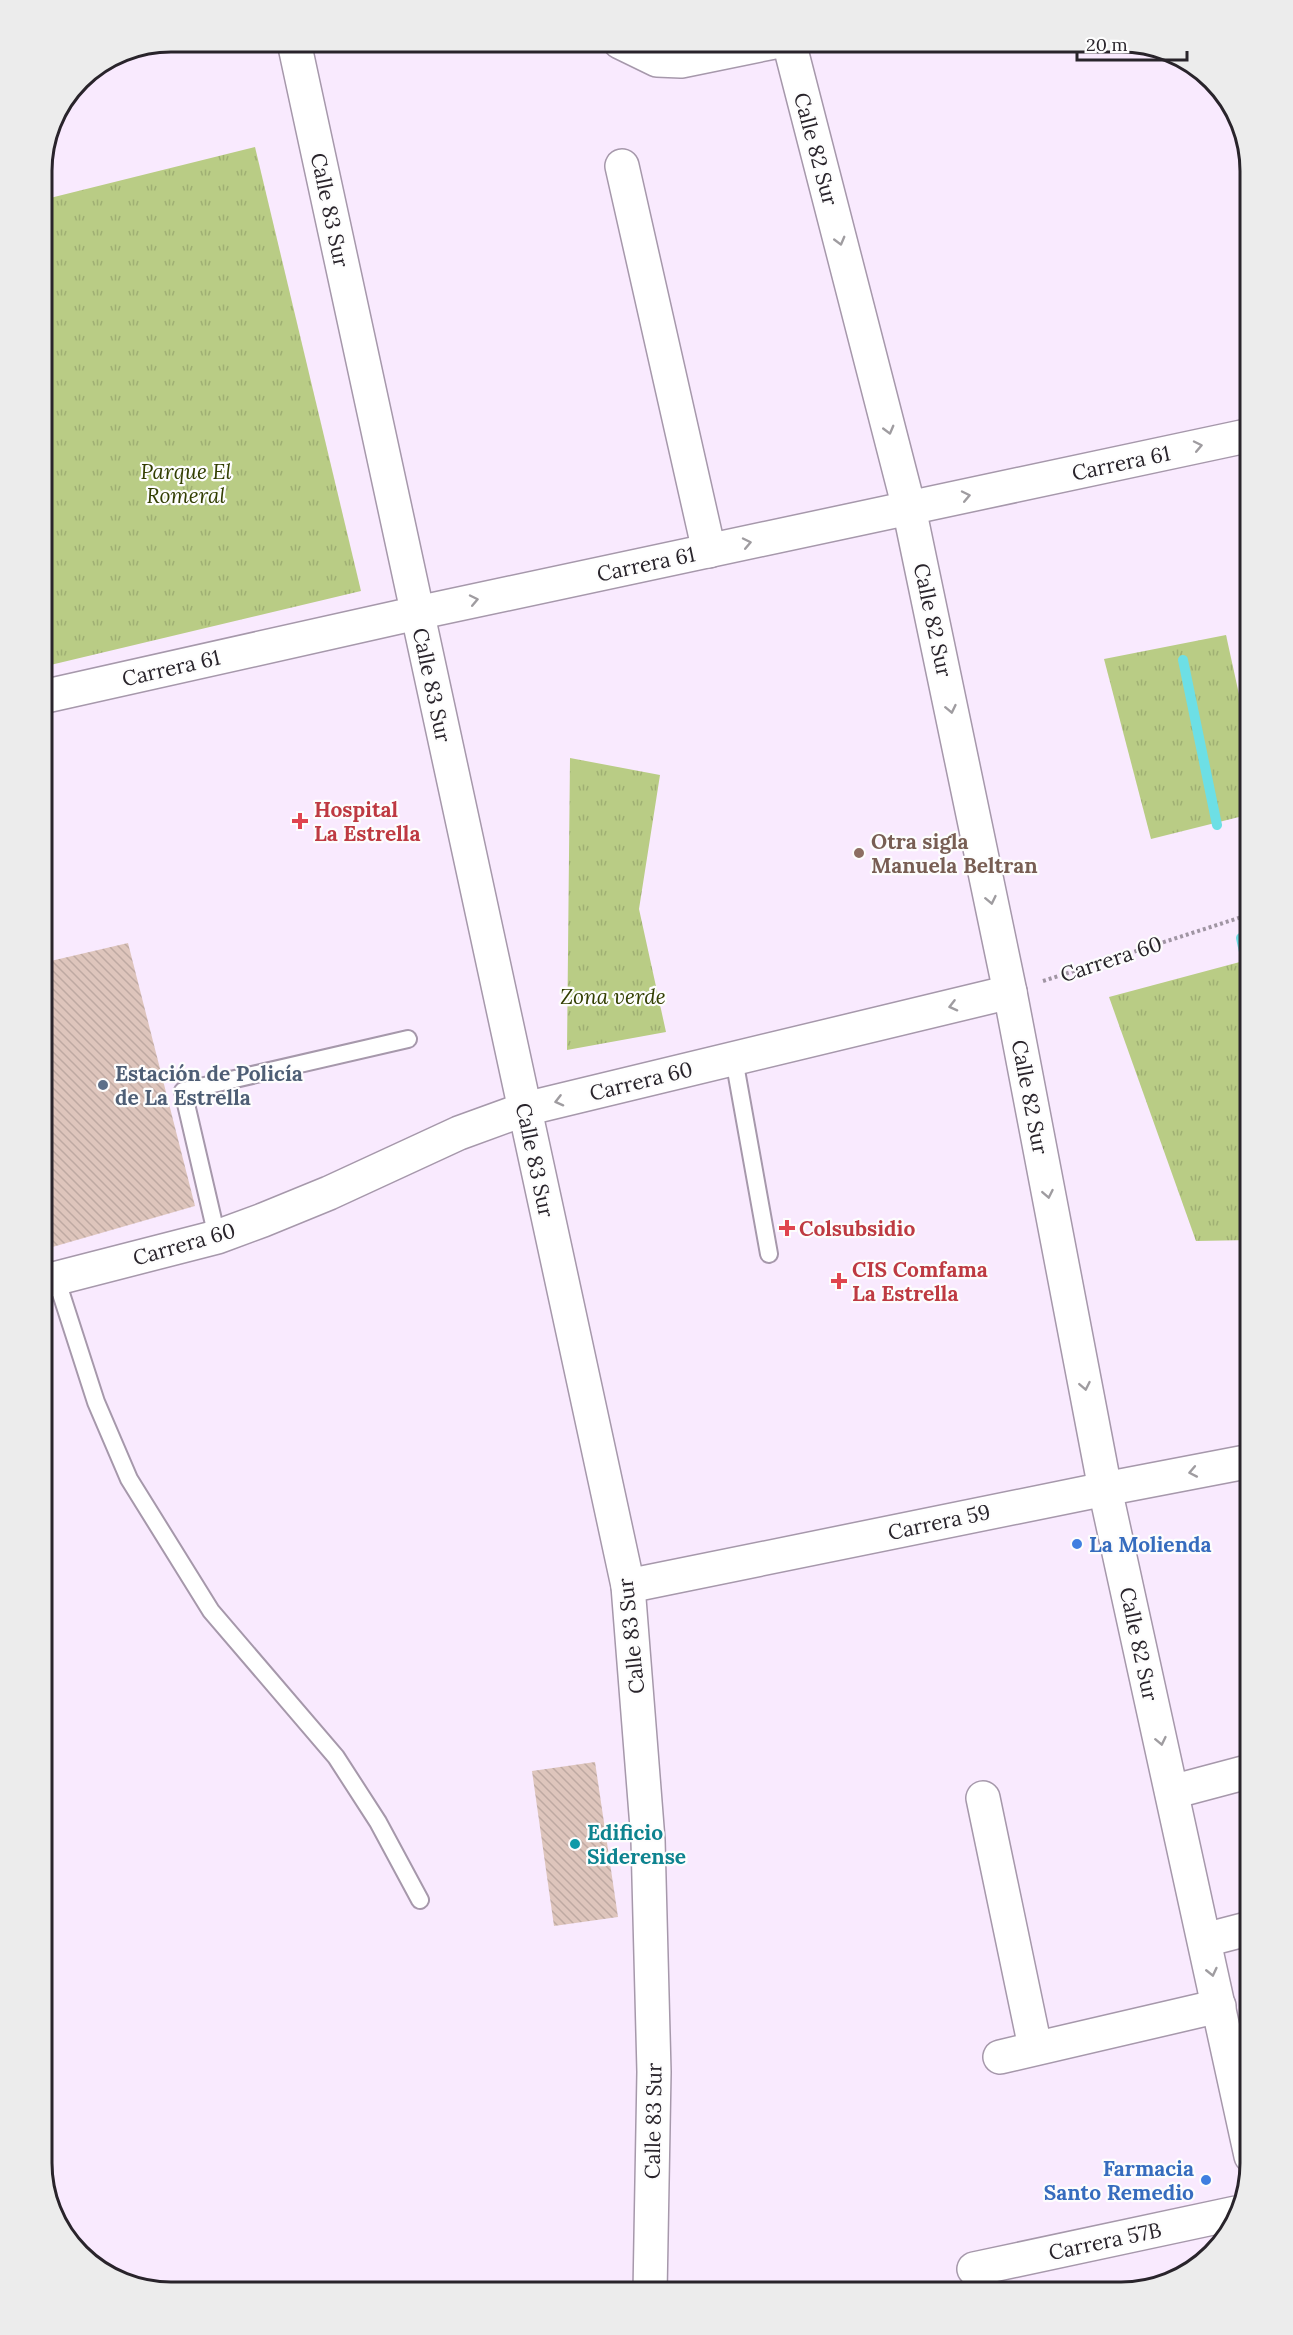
<svg xmlns="http://www.w3.org/2000/svg" width="1293" height="2335" viewBox="0 0 1293 2335" font-family="Lora,serif">
<style>
.grass{fill:url(#grass-tufts)}
.lines{fill:none;stroke-linecap:round;stroke-linejoin:round}
.stream{stroke:#6ddfe5;stroke-width:10}
.building{fill:url(#building-back-hatch)}
.lane-casing{stroke:#a698ab;stroke-width:20}
.street-casing{stroke:#a698ab;stroke-width:36}
.secondary-casing{stroke:#a698ab;stroke-width:36}
.path{stroke:#a095a3;stroke-width:4;stroke-dasharray:3 3;stroke-linecap:butt}
.lane{stroke:#fff;stroke-width:16}
.street{stroke:#fff;stroke-width:33}
.secondary{stroke:#fff;stroke-width:33}
.oneway{stroke:#9f9ca0}
.health-dot{fill:#e0444e;stroke:#fdfdfd;stroke-width:2}
.education-dot{fill:#8d6e63;stroke:#fdfdfd;stroke-width:2}
.service-dot{fill:#5c6f8a;stroke:#fdfdfd;stroke-width:2}
.shop-dot{fill:#3f7fe0;stroke:#fdfdfd;stroke-width:2}
.culture-dot{fill:#0f9aa8;stroke:#fdfdfd;stroke-width:2}
.labels{text-anchor:middle;dominant-baseline:central;stroke-width:4.5;stroke-linejoin:round;paint-order:stroke}
.street-label{font-size:21px;fill:#29242b;stroke:#fdfdfd}
.park-label{font-size:21px;font-style:italic;fill:#323e01;stroke:#fdfdfd}
.health-label{font-size:21px;font-weight:bold;fill:#be3a42;stroke:#fdfdfd;text-anchor:start}
.education-label{font-size:21px;font-weight:bold;fill:#785e54;stroke:#fdfdfd;text-anchor:start}
.service-label{font-size:21px;font-weight:bold;fill:#4e5e75;stroke:#fdfdfd;text-anchor:start}
.shop-label{font-size:21px;font-weight:bold;fill:#366cbe;stroke:#fdfdfd;text-anchor:start}
.culture-label{font-size:21px;font-weight:bold;fill:#0d838f;stroke:#fdfdfd;text-anchor:start}
.rim{fill:none;stroke:#29242b;stroke-width:3}
</style>
<defs>
<pattern id="grass-tufts" width="24" height="20" patternUnits="userSpaceOnUse" patternTransform="scale(1.5)"><rect width="24" height="20" fill="#b9cc85"/><path d="M3 7l-1-3M5 7V3M7 7l1-3M15 17l-1-3M17 17v-4M19 17l1-3" fill="none" stroke="#9faf73"/></pattern>
<pattern id="building-back-hatch" width="6" height="6" patternUnits="userSpaceOnUse" patternTransform="scale(1.5)"><rect width="6" height="6" fill="#dec5bc"/><path d="M-1 5l2 2M0 0l6 6M5-1l2 2" fill="none" stroke="#bea9a2"/></pattern>
</defs>
<rect width="100%" height="100%" fill="#f9eafe"/>
<g class="grass">
<polygon points="255,147 361,591 42,667 42,200"/>
<polygon points="1226,635 1251,749 1251,814 1151,839 1104,659"/>
<polygon points="570,758 660,775 639,909 666,1032 567,1050"/>
<polygon points="1251,959 1251,1240 1196,1241 1109,997"/>
</g>
<g class="lines">
<g class="stream">
<polyline points="1183,660 1217,825"/>
<polyline points="1241,938 1251,984"/>
</g>
</g>
<g class="building">
<polygon points="128,943 195,1206 42,1250 42,963"/>
<polygon points="595,1762 618,1917 554,1926 532,1771"/>
</g>
<g class="lines">
<defs>
<g id="lane">
<polyline points="734,1059 769,1254"/>
<polyline points="217,1237 183,1091 408,1039"/>
<polyline points="56,1278 96,1402 129,1479 211,1611 336,1757 378,1822 420,1900"/>
</g>
<g id="street">
<polyline points="294,42 628,1586 648,1840 654,2072 650,2293"/>
<polyline points="620,42 657,60 681,61 774,42"/>
<polyline points="622,166 709,551"/>
<polyline points="42,697 417,613 1251,435"/>
<polyline points="42,1282 217,1237 263,1220 329,1193 459,1133 525,1109 1010,992"/>
<polyline points="628,1586 1105,1489"/>
<polyline points="1172,1792 1251,1771"/>
<polyline points="983,1798 1035,2047"/>
<polyline points="1205,1940 1251,1928"/>
<polyline points="1000,2057 1219,2006"/>
<polyline points="974,2269 1236,2213"/>
</g>
<g id="secondary">
<polyline points="789,42 909,508 1010,992 1105,1489 1251,2156"/>
<polyline points="1105,1489 1251,1461"/>
</g>
</defs>
<use href="#lane" class="lane-casing"/>
<use href="#street" class="street-casing"/>
<use href="#secondary" class="secondary-casing"/>
<polyline class="path" points="1043,981 1251,914"/>
<use href="#lane" class="lane"/>
<use href="#street" class="street"/>
<use href="#secondary" class="secondary"/>
</g>
<defs><path id="oneway-chevron" d="M-2-3.5L2.5 0L-2 3.5" fill="none" stroke-width="1.6" stroke-linecap="round" stroke-linejoin="round" transform="scale(1.5)"/></defs>
<g class="oneway">
<use href="#oneway-chevron" transform="translate(840 241) rotate(75)"/>
<use href="#oneway-chevron" transform="translate(889 430) rotate(75)"/>
<use href="#oneway-chevron" transform="translate(1198 446) rotate(-12)"/>
<use href="#oneway-chevron" transform="translate(966 496) rotate(-12)"/>
<use href="#oneway-chevron" transform="translate(747 543) rotate(-12)"/>
<use href="#oneway-chevron" transform="translate(474 600) rotate(-12)"/>
<use href="#oneway-chevron" transform="translate(951 709) rotate(78)"/>
<use href="#oneway-chevron" transform="translate(991 900) rotate(78)"/>
<use href="#oneway-chevron" transform="translate(953 1006) rotate(166)"/>
<use href="#oneway-chevron" transform="translate(559 1101) rotate(166)"/>
<use href="#oneway-chevron" transform="translate(1048 1194) rotate(79)"/>
<use href="#oneway-chevron" transform="translate(1085 1386) rotate(79)"/>
<use href="#oneway-chevron" transform="translate(1193 1472) rotate(169)"/>
<use href="#oneway-chevron" transform="translate(1161 1741) rotate(78)"/>
<use href="#oneway-chevron" transform="translate(1212 1972) rotate(77)"/>
</g>
<g class="health-dot">
<path d="M297 812h6v6h6v6h-6v6h-6v-6h-6v-6h6z"/>
<path d="M784 1219h6v6h6v6h-6v6h-6v-6h-6v-6h6z"/>
<path d="M836 1272h6v6h6v6h-6v6h-6v-6h-6v-6h6z"/>
</g>
<circle class="education-dot" cx="859" cy="853" r="6"/>
<circle class="service-dot" cx="103" cy="1085" r="6"/>
<g class="shop-dot">
<circle cx="1077" cy="1544" r="6"/>
<circle cx="1206" cy="2180" r="6"/>
</g>
<circle class="culture-dot" cx="575" cy="1844" r="6"/>
<g class="labels">
<g class="street-label">
<text transform="translate(816 149) rotate(75)">Calle 82 Sur</text>
<text transform="translate(330 210) rotate(78)">Calle 83 Sur</text>
<text transform="translate(1121 463) rotate(-12)">Carrera 61</text>
<text transform="translate(646 564) rotate(-12)">Carrera 61</text>
<text transform="translate(933 620) rotate(78)">Calle 82 Sur</text>
<text transform="translate(171 668) rotate(-13)">Carrera 61</text>
<text transform="translate(432 685) rotate(78)">Calle 83 Sur</text>
<text transform="translate(1111 959) rotate(-18)">Carrera 60</text>
<text transform="translate(641 1081) rotate(-14)">Carrera 60</text>
<text transform="translate(1030 1097) rotate(79)">Calle 82 Sur</text>
<text transform="translate(535 1160) rotate(78)">Calle 83 Sur</text>
<text transform="translate(184 1244) rotate(-16)">Carrera 60</text>
<text transform="translate(939 1522) rotate(-12)">Carrera 59</text>
<text transform="translate(631 1636) rotate(-96)">Calle 83 Sur</text>
<text transform="translate(1139 1644) rotate(78)">Calle 82 Sur</text>
<text transform="translate(653 2121) rotate(-89)">Calle 83 Sur</text>
<text transform="translate(1105 2241) rotate(-12)">Carrera 57B</text>
</g>
<g class="park-label">
<text x="186" y="471">Parque El<tspan x="186" dy="24">Romeral</tspan></text>
<text x="613" y="996">Zona verde</text>
</g>
<g class="health-label">
<text x="314" y="809">Hospital<tspan x="314" dy="24">La Estrella</tspan></text>
<text x="799" y="1228">Colsubsidio</text>
<text x="852" y="1269">CIS Comfama<tspan x="852" dy="24">La Estrella</tspan></text>
</g>
<g class="education-label">
<text x="871" y="841">Otra sigla<tspan x="871" dy="24">Manuela Beltran</tspan></text>
</g>
<g class="service-label">
<text x="115" y="1073">Estación de Policía<tspan x="115" dy="24">de La Estrella</tspan></text>
</g>
<g class="shop-label">
<text x="1089" y="1544">La Molienda</text>
<text x="1194" y="2168" text-anchor="end">Farmacia<tspan x="1194" dy="24">Santo Remedio</tspan></text>
</g>
<g class="culture-label">
<text x="587" y="1832">Edificio<tspan x="587" dy="24">Siderense</tspan></text>
</g>
</g>
<path d="M0 0H1293V2335H0ZM171 52H1121A119 119 0 0 1 1240 171V2163A119 119 0 0 1 1121 2282H171A119 119 0 0 1 52 2163V171A119 119 0 0 1 171 52Z" fill="#ececec" fill-rule="evenodd"/>
<path class="rim" d="M171 52H1121A119 119 0 0 1 1240 171V2163A119 119 0 0 1 1121 2282H171A119 119 0 0 1 52 2163V171A119 119 0 0 1 171 52Z"/>
<path d="M1077 51v9h110v-9" fill="none" stroke="#29242b" stroke-width="3"/>
<text x="1086" y="51" font-size="18" fill="#29242b" stroke="#fdfdfd" stroke-width="4.5" paint-order="stroke">20 m</text>
</svg>
